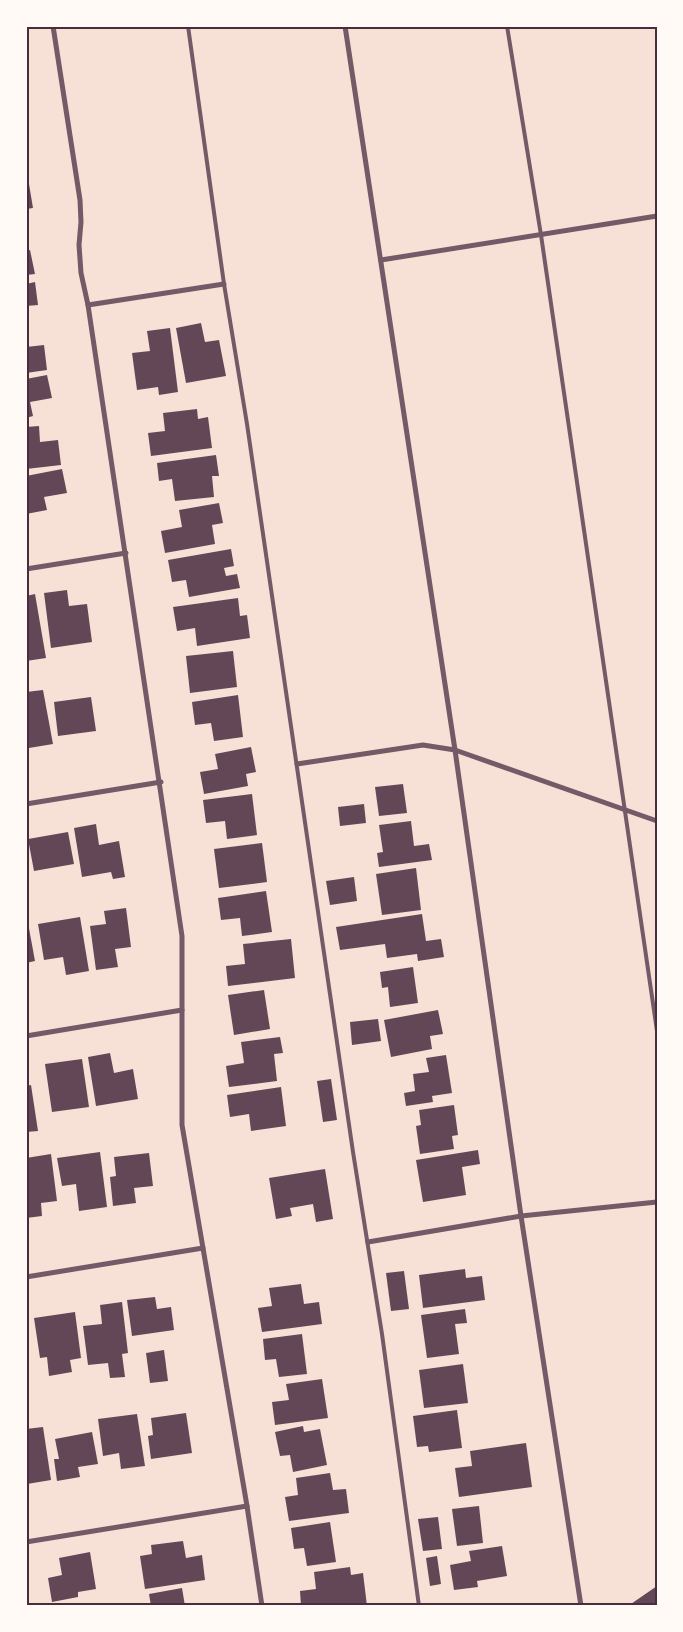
<svg xmlns="http://www.w3.org/2000/svg" width="683" height="1632" viewBox="0 0 683 1632" font-family="Ubuntu,sans-serif">
<style>
.building{fill:#644757}
.lines{fill:none;stroke-linecap:round;stroke-linejoin:round}
.service{stroke:#755966;stroke-width:4}
.minor{stroke:#755966;stroke-width:5}
.neatline{fill:none;stroke:#4a2c40;stroke-width:2}
</style>
<rect width="100%" height="100%" fill="#f7e1d7"/>
<g class="building">
<polygon points="29,184 33,208 26,209 26,185"/>
<polygon points="30,250 35,274 26,275 26,251"/>
<polygon points="35,282 38,305 26,306 26,284"/>
<polygon points="201,323 205,342 219,340 226,376 186,383 176,328"/>
<polygon points="170,328 178,392 159,395 158,387 137,390 132,353 150,351 147,331"/>
<polygon points="44,345 47,370 26,373 26,347"/>
<polygon points="47,375 52,398 30,402 33,416 26,418 26,379"/>
<polygon points="197,409 198,419 208,417 212,448 151,456 148,433 165,431 163,413"/>
<polygon points="39,426 40,442 58,440 61,465 26,469 26,427"/>
<polygon points="216,455 219,476 212,476 214,497 175,501 172,479 159,481 157,463"/>
<polygon points="62,469 67,493 44,497 47,510 26,514 26,476"/>
<polygon points="219,503 223,523 212,525 215,544 165,553 161,531 182,527 179,510"/>
<polygon points="231,549 234,566 224,568 226,576 237,574 240,588 189,597 186,580 172,582 168,560"/>
<polygon points="67,590 69,606 87,604 92,642 51,648 44,593"/>
<polygon points="35,594 46,658 26,661 26,596"/>
<polygon points="238,598 240,616 247,615 250,638 197,646 195,628 177,631 173,607"/>
<polygon points="233,651 237,687 190,693 186,656"/>
<polygon points="43,690 53,744 29,748 26,734 26,692"/>
<polygon points="238,695 243,737 214,741 211,723 195,725 192,702"/>
<polygon points="91,697 96,731 58,736 54,702"/>
<polygon points="251,747 256,772 246,774 248,786 204,794 200,772 218,769 215,754"/>
<polygon points="403,784 407,813 379,816 375,787"/>
<polygon points="252,794 257,835 227,839 225,821 206,823 203,800"/>
<polygon points="364,804 366,823 340,826 338,807"/>
<polygon points="411,821 414,846 429,844 432,860 379,867 377,853 383,852 379,825"/>
<polygon points="96,824 99,845 119,841 125,877 113,879 111,872 82,877 74,828"/>
<polygon points="68,832 74,864 34,871 28,839"/>
<polygon points="262,843 267,882 219,888 214,849"/>
<polygon points="416,868 421,910 382,915 376,874"/>
<polygon points="354,877 357,901 330,905 326,881"/>
<polygon points="266,891 272,932 242,936 240,918 221,920 218,898"/>
<polygon points="126,908 131,947 115,949 118,967 96,970 90,926 106,924 104,911"/>
<polygon points="422,914 426,941 441,939 444,957 418,961 417,954 387,958 385,944 340,950 336,927"/>
<polygon points="80,917 89,971 66,975 63,957 44,960 38,924"/>
<polygon points="26,923 28,923 35,961 26,963"/>
<polygon points="291,939 295,978 228,986 226,966 245,964 243,944"/>
<polygon points="413,967 418,1003 390,1007 388,987 382,988 380,972"/>
<polygon points="264,990 270,1029 234,1035 228,995"/>
<polygon points="438,1010 443,1034 430,1036 432,1049 391,1057 384,1020"/>
<polygon points="378,1019 381,1041 352,1045 350,1022"/>
<polygon points="280,1037 283,1053 274,1054 277,1081 229,1087 226,1066 244,1063 241,1042"/>
<polygon points="110,1053 114,1073 133,1069 138,1099 96,1106 88,1057"/>
<polygon points="446,1055 452,1093 432,1096 433,1102 406,1106 404,1093 415,1091 413,1074 429,1072 426,1058"/>
<polygon points="82,1059 89,1107 52,1112 45,1064"/>
<polygon points="331,1079 337,1120 323,1122 317,1081"/>
<polygon points="31,1085 38,1131 26,1132 26,1086"/>
<polygon points="281,1087 286,1126 251,1131 249,1114 230,1117 227,1095"/>
<polygon points="454,1105 458,1135 452,1136 454,1149 420,1154 416,1126 421,1125 419,1110"/>
<polygon points="478,1150 480,1164 462,1167 466,1195 423,1202 416,1160"/>
<polygon points="100,1152 107,1207 79,1211 76,1184 62,1186 57,1158"/>
<polygon points="149,1153 153,1186 134,1188 136,1203 113,1206 110,1177 116,1176 114,1157"/>
<polygon points="51,1154 57,1201 41,1203 42,1216 26,1218 26,1158"/>
<polygon points="325,1169 333,1219 316,1222 313,1204 290,1208 292,1216 276,1219 269,1178"/>
<polygon points="465,1269 466,1278 482,1276 485,1300 423,1308 419,1275"/>
<polygon points="404,1271 409,1309 391,1311 386,1273"/>
<polygon points="301,1284 304,1304 319,1302 322,1324 262,1332 258,1308 272,1306 269,1288"/>
<polygon points="155,1297 157,1309 171,1307 174,1330 132,1336 127,1300"/>
<polygon points="122,1302 128,1353 122,1354 125,1377 110,1378 108,1363 88,1365 83,1326 102,1324 100,1305"/>
<polygon points="465,1309 467,1323 455,1324 459,1354 427,1358 421,1315"/>
<polygon points="75,1312 81,1358 70,1360 72,1372 49,1376 47,1357 40,1358 34,1318"/>
<polygon points="302,1334 307,1374 279,1377 276,1359 265,1360 263,1339"/>
<polygon points="164,1350 168,1381 150,1383 146,1353"/>
<polygon points="463,1364 468,1403 424,1408 419,1370"/>
<polygon points="322,1379 328,1418 275,1425 272,1402 289,1400 286,1384"/>
<polygon points="457,1410 462,1448 429,1452 428,1446 417,1447 413,1416"/>
<polygon points="186,1413 192,1453 151,1459 148,1436 153,1435 151,1418"/>
<polygon points="137,1414 145,1466 121,1469 119,1453 103,1456 98,1419"/>
<polygon points="303,1426 304,1432 320,1429 327,1465 293,1472 290,1455 280,1456 275,1432"/>
<polygon points="43,1427 51,1480 27,1484 26,1429"/>
<polygon points="92,1432 98,1464 78,1467 80,1477 57,1481 54,1459 59,1459 55,1439"/>
<polygon points="526,1443 532,1487 459,1497 455,1468 472,1466 470,1451"/>
<polygon points="330,1473 333,1490 346,1489 349,1513 289,1521 285,1497 298,1495 296,1478"/>
<polygon points="479,1506 483,1543 457,1546 452,1509"/>
<polygon points="438,1517 442,1549 423,1551 418,1519"/>
<polygon points="330,1522 336,1562 307,1566 304,1548 294,1549 291,1528"/>
<polygon points="183,1541 186,1558 202,1555 205,1580 145,1589 140,1556 152,1554 151,1545"/>
<polygon points="502,1546 507,1576 477,1581 478,1587 454,1590 450,1565 471,1561 469,1551"/>
<polygon points="90,1552 96,1589 78,1592 78,1597 52,1602 48,1578 62,1575 59,1558"/>
<polygon points="437,1556 441,1584 430,1586 426,1558"/>
<polygon points="350,1567 351,1575 363,1573 367,1606 301,1606 300,1591 316,1589 314,1572"/>
<polygon points="657,1586 657,1606 628,1606"/>
<polygon points="182,1588 185,1606 151,1606 149,1594"/>
</g>
<g class="lines">
<g class="service">
<polyline points="188,26 224,284 247,424 353,1152 382,1334 419,1606"/>
<polyline points="507,26 541,235 657,1031"/>
</g>
<g class="minor">
<polyline points="53,26 80,200 81,222 79,245 81,273 88,305 182,936 182,1125 247,1506 262,1606"/>
<polyline points="345,26 455,750 521,1216 581,1606"/>
<polyline points="381,260 657,216"/>
<polyline points="88,305 224,284"/>
<polyline points="26,569 126,553"/>
<polyline points="297,764 423,745 455,750 657,821"/>
<polyline points="26,804 161,782"/>
<polyline points="26,1036 182,1010"/>
<polyline points="368,1242 521,1216 657,1202"/>
<polyline points="26,1277 203,1248"/>
<polyline points="26,1542 247,1506"/>
</g>
</g>
<rect width="683" height="1632" fill="none" stroke="#fffaf5" stroke-width="55"/>
<rect x="28" y="28" width="628" height="1576" class="neatline"/>
</svg>
